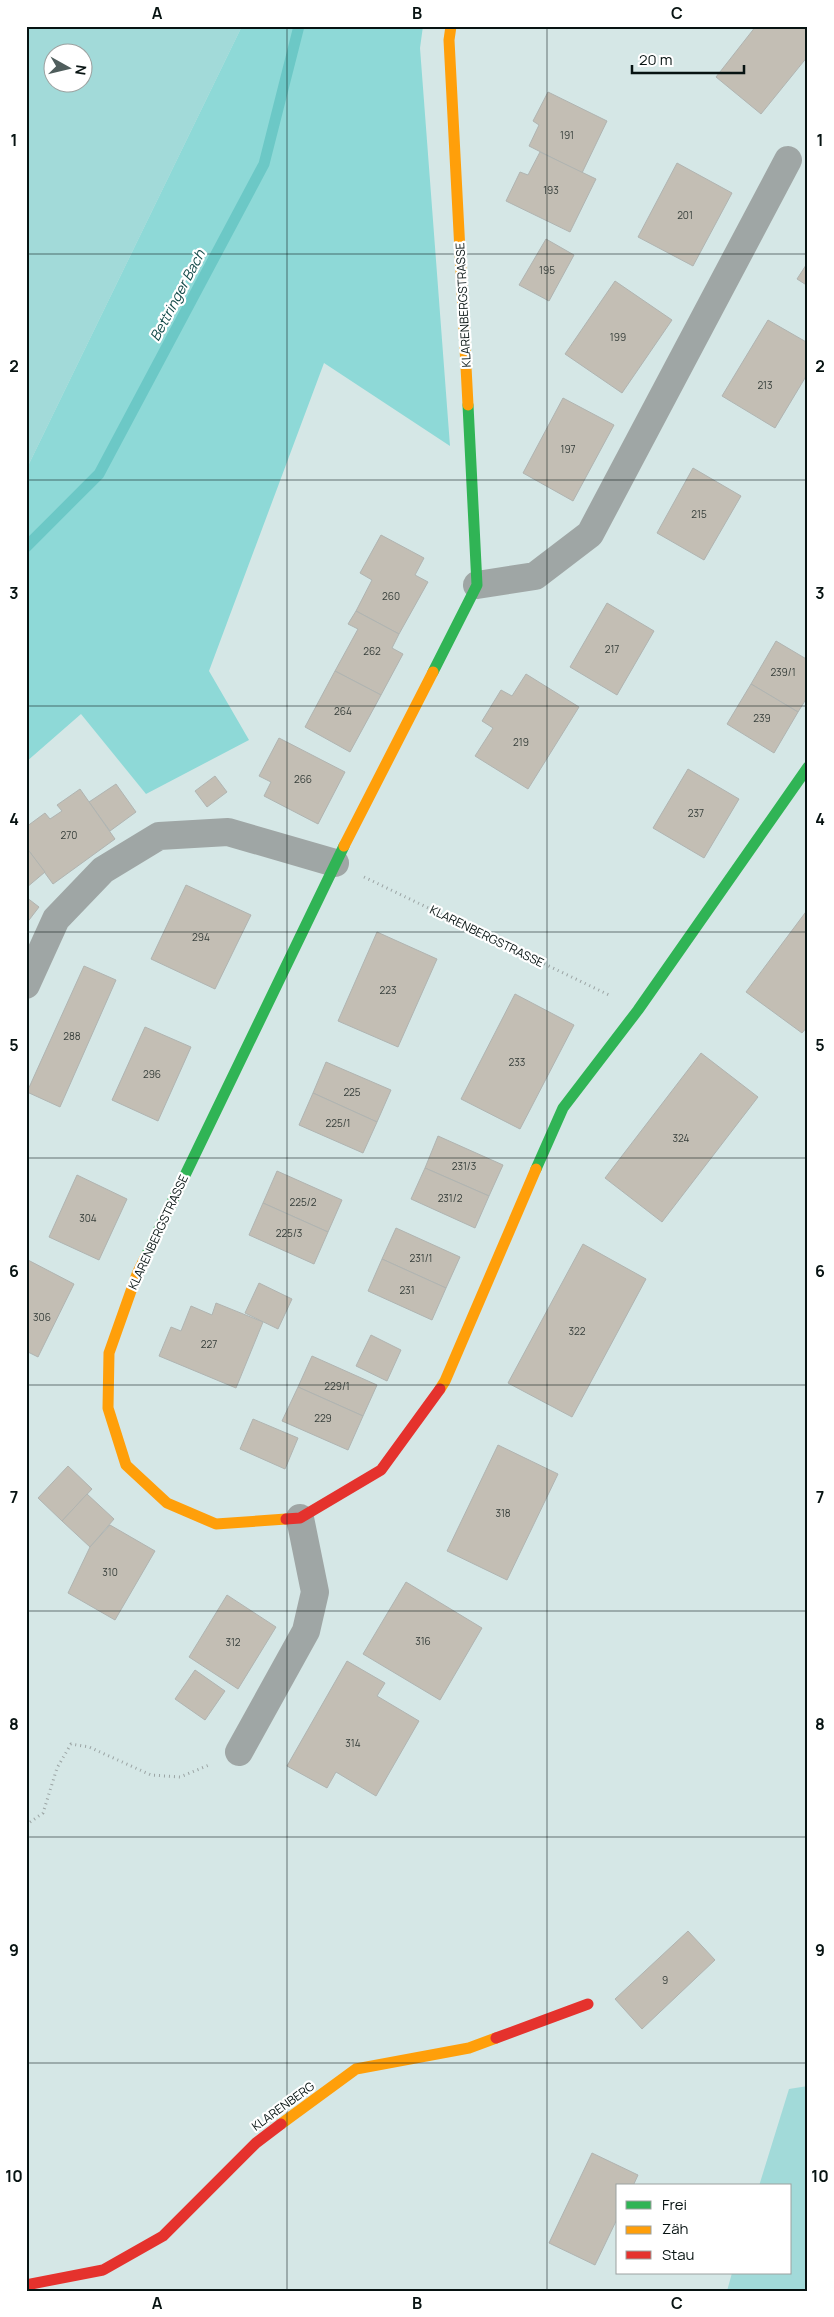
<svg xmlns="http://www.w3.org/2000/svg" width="834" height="2317" viewBox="0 0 834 2317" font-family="Manrope,sans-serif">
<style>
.green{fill:#a2dad9;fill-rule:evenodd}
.forest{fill:#8ed9d7}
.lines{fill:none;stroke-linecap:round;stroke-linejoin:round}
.stream{stroke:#6cc8c6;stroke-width:11}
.building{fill:#c3beb4;stroke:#b0b4b1}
.path{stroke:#9ba4a4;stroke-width:3;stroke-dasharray:1 4;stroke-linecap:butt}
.street{stroke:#9fa6a5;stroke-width:28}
.fast{stroke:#30b455;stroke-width:11}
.slow{stroke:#ff9f0a;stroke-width:11}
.jam{stroke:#e5322d;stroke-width:11}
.grid{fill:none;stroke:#071312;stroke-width:1;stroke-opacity:0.55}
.labels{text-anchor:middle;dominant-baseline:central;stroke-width:4.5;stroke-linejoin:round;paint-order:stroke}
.number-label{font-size:10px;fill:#363e3a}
.street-label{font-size:12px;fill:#071312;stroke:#fff}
.water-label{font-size:14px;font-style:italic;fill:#134948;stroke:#fff}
.neatline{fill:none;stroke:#071312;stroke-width:2}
.grid-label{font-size:16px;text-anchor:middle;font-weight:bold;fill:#071312}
</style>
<rect width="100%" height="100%" fill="#d5e7e6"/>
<g class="green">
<path d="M26,26H242L26,470ZM52,52H82V82H52Z"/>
<polygon points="808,2086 808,2291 727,2291 732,2273 790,2273 790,2186 759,2186 789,2089"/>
</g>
<polygon class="forest" points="242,26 423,26 420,48 450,446 324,363 209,671 249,740 146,794 81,714 26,762 26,470"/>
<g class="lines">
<polyline class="stream" points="26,547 99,474 264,164 299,26"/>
</g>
<g class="building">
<polygon points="756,26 808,26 808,56 761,114 716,77"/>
<polygon points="548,92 607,121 582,173 529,146 539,125 533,121"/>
<polygon points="540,152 596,179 570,232 506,201 520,172 528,175"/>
<polygon points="677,163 732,193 693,266 638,237"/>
<polygon points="546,239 574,255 549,301 519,285"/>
<polygon points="808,262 808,286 797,279"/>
<polygon points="615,281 672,320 622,393 565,354"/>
<polygon points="768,320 808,343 808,373 775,428 722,396"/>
<polygon points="563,398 614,425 573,501 523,473"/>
<polygon points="693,468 741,496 704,560 657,533"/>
<polygon points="381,535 424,558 415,575 428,582 399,634 356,611 372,580 360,573"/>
<polygon points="607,603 654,631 617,695 570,667"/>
<polygon points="356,611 399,634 392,648 403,654 381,695 335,671 358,629 348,624"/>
<polygon points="776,641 808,660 808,696 798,712 751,684"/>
<polygon points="335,671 381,695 350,752 305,727"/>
<polygon points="526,674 579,707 528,789 475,756 493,728 482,721 501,690 512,696"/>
<polygon points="751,684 798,712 774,753 727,724"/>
<polygon points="279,738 345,772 318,824 264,796 271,782 259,776"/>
<polygon points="688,769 739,799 704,858 653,828"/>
<polygon points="215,776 227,792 207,807 195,791"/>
<polygon points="116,784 136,812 110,831 89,802"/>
<polygon points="80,789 115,839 53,884 26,847 26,827 45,813 50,819 62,811 57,805"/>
<polygon points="26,847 45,872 26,888"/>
<polygon points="186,885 251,915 215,989 151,959"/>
<polygon points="26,897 39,907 26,924"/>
<polygon points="808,909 808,1026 802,1033 746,992"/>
<polygon points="377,932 437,959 398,1047 338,1021"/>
<polygon points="84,966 116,980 60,1107 27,1092"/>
<polygon points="515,994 574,1025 520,1129 461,1099"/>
<polygon points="145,1027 191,1047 158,1121 112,1100"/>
<polygon points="701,1053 758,1097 662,1222 605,1178"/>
<polygon points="326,1062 391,1090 377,1122 313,1093"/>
<polygon points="313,1093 377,1122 363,1153 299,1125"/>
<polygon points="438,1136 503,1165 489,1196 425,1168"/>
<polygon points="425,1168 489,1196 475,1228 411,1199"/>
<polygon points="277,1171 342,1200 328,1232 263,1203"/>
<polygon points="77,1175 127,1199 99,1260 49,1237"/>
<polygon points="263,1203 328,1232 314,1264 249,1235"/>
<polygon points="396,1228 460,1257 446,1288 382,1259"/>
<polygon points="583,1244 646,1279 572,1417 508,1383"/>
<polygon points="26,1259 74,1284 38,1357 26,1351"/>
<polygon points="382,1259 446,1288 432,1320 368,1291"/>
<polygon points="259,1283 292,1299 278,1329 245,1313"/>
<polygon points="216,1303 263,1322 236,1388 159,1356 171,1327 181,1331 191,1306 212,1315"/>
<polygon points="371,1335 401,1350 387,1381 356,1366"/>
<polygon points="312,1356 377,1385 363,1416 298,1387"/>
<polygon points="298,1387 363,1416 348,1450 282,1421"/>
<polygon points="253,1419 298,1438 285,1469 240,1449"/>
<polygon points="498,1445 558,1474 507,1580 447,1551"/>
<polygon points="68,1466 92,1489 62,1521 38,1498"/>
<polygon points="87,1494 114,1519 90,1547 62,1521"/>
<polygon points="110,1525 155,1551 115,1620 68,1593 90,1547"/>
<polygon points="406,1582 482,1628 440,1700 363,1654"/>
<polygon points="227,1595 276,1627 238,1689 189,1657"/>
<polygon points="347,1661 385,1683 377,1696 419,1721 376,1796 336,1772 327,1788 287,1766"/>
<polygon points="195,1670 225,1691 205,1720 175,1699"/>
<polygon points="688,1931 715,1960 642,2029 615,1999"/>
<polygon points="592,2153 638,2175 633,2186 618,2186 618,2217 595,2265 549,2243"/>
</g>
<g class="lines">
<g class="path">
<polyline points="364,877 609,995"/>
<polyline points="26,1825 43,1813 57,1768 71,1744 89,1747 151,1775 180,1777 209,1765"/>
</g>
<g class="street">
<polyline points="477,585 535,576 590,534 788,160"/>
<polyline points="26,985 56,919 103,870 159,836 228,832 335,863"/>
<polyline points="239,1752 306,1631 315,1592 300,1518"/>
</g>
<g class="fast">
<polyline points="433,672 477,585 468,405"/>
<polyline points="536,1169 563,1108 638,1010 808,767"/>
<polyline points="146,1256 344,846"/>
</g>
<g class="slow">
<polyline points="451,26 449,40 468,405"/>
<polyline points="344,846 433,672"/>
<polyline points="146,1256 137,1274 109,1353 108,1408 126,1465 167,1503 216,1524 286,1519"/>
<polyline points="440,1389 445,1381 536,1169"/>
<polyline points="281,2124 356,2069 469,2048 496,2038"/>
</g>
<g class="jam">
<polyline points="286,1519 300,1518 381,1470 440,1389"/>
<polyline points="496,2038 588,2004"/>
<polyline points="26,2285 103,2270 163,2236 256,2143 281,2124"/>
</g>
</g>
<path class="grid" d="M287,26V2291M547,26V2291M26,254H808M26,480H808M26,706H808M26,932H808M26,1158H808M26,1385H808M26,1611H808M26,1837H808M26,2063H808"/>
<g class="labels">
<g class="number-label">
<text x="567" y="135">191</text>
<text x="551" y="190">193</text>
<text x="685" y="215">201</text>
<text x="547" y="270">195</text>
<text x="618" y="337">199</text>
<text x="765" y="385">213</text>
<text x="568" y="449">197</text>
<text x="699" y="514">215</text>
<text x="391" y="596">260</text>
<text x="612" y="649">217</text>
<text x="372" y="651">262</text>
<text x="783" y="672">239/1</text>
<text x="343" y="711">264</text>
<text x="762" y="718">239</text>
<text x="521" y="742">219</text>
<text x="303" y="779">266</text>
<text x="696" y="813">237</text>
<text x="69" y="835">270</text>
<text x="201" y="937">294</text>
<text x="388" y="990">223</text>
<text x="72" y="1036">288</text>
<text x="517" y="1062">233</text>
<text x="152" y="1074">296</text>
<text x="352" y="1092">225</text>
<text x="338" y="1123">225/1</text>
<text x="681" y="1138">324</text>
<text x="464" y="1166">231/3</text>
<text x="450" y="1198">231/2</text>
<text x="303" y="1202">225/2</text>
<text x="88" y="1218">304</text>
<text x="289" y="1233">225/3</text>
<text x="421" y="1258">231/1</text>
<text x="407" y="1290">231</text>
<text x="42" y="1317">306</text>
<text x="577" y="1331">322</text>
<text x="209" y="1344">227</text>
<text x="337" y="1386">229/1</text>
<text x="323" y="1418">229</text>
<text x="503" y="1513">318</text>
<text x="110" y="1572">310</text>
<text x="423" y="1641">316</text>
<text x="233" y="1642">312</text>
<text x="353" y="1743">314</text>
<text x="665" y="1980">9</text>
</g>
<g class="street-label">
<text transform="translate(463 305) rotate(-93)">KLARENBERGSTRASSE</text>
<text transform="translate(487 936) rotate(26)">KLARENBERGSTRASSE</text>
<text transform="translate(158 1232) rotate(-65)">KLARENBERGSTRASSE</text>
<text transform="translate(283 2106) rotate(-36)">KLARENBERG</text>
</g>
<g class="water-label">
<text transform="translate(177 295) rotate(-62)">Bettringer Bach</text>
</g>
</g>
<rect width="834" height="2317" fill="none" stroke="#ffffff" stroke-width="55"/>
<rect x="616" y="2184" width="175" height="90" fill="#ffffff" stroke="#9ca1a0"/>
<rect x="626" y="2201" width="25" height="8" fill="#30b455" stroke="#9ca1a0"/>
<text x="662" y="2210" font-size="15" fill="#071312">Frei</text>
<rect x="626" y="2226" width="25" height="8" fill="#ff9f0a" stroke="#9ca1a0"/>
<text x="662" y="2234" font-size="15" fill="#071312">Zäh</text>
<rect x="626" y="2251" width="25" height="8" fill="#e5322d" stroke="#9ca1a0"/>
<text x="662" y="2260" font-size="15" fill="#071312">Stau</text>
<g transform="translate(68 68) rotate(98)"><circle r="24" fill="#ffffff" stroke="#9ca1a0"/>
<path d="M0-4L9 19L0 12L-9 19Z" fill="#4f5d5c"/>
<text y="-8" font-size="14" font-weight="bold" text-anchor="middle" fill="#071312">N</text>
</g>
<path d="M632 65v8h112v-8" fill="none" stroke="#071312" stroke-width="2.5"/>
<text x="639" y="65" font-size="15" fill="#071312" stroke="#ffffff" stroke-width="4" paint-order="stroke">20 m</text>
<rect x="28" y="28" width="778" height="2262" class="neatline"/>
<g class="grid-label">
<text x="157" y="19">A</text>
<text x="417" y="19">B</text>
<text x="677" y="19">C</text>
<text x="14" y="146">1</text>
<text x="820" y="146">1</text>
<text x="14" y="372">2</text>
<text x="820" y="372">2</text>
<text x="14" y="599">3</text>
<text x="820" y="599">3</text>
<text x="14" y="825">4</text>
<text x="820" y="825">4</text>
<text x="14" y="1051">5</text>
<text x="820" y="1051">5</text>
<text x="14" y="1277">6</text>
<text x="820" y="1277">6</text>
<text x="14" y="1503">7</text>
<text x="820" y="1503">7</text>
<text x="14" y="1730">8</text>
<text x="820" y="1730">8</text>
<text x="14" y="1956">9</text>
<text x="820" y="1956">9</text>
<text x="14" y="2182">10</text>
<text x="820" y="2182">10</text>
<text x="157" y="2309">A</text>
<text x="417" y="2309">B</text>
<text x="677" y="2309">C</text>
</g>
</svg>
